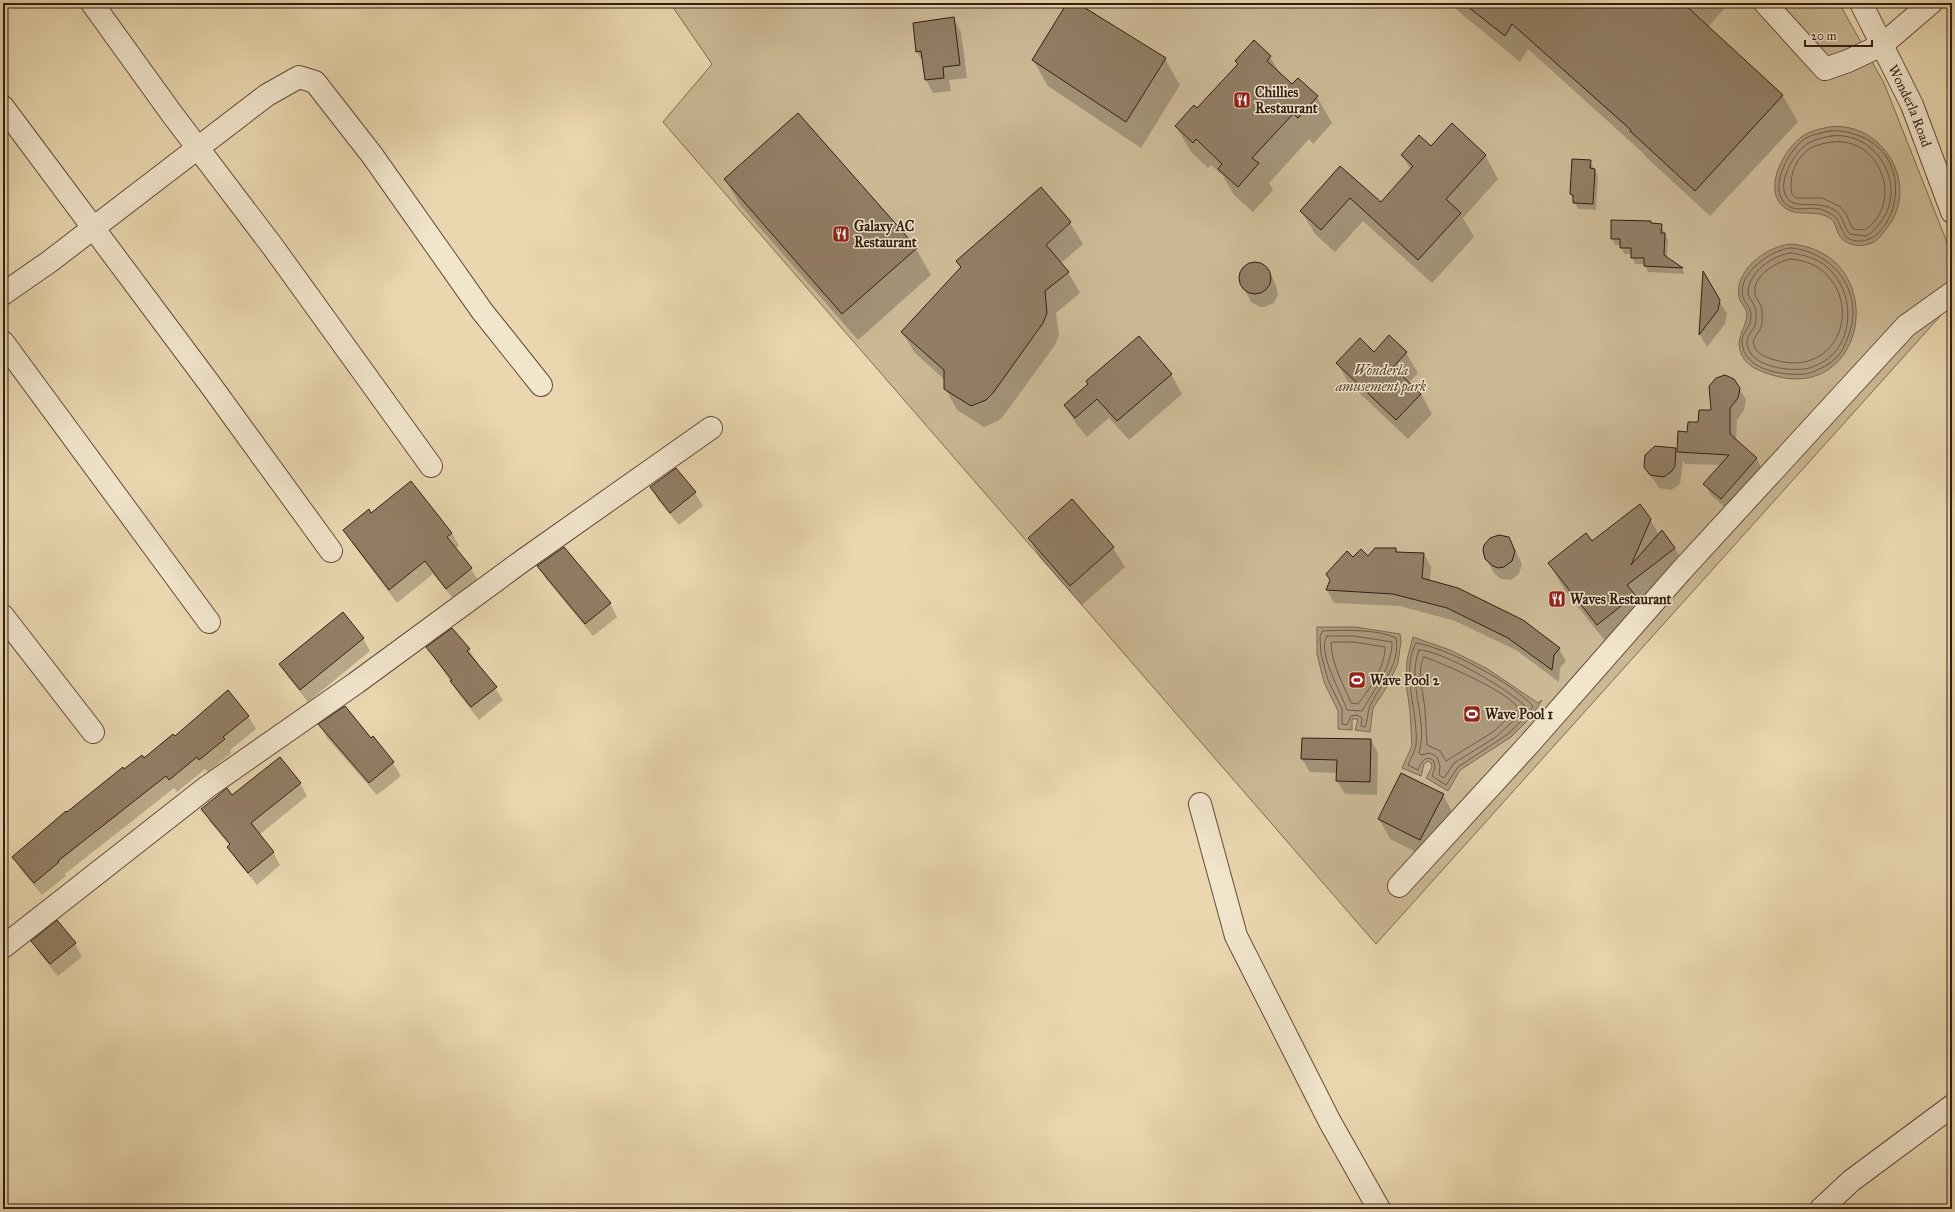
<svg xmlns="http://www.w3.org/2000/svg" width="1955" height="1212" viewBox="0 0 1955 1212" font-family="'IM FELL Great Primer',serif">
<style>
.green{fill:#cbb895;stroke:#7f6b54}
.water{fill:#ac987b;stroke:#7c6751}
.shadow{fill:#0003}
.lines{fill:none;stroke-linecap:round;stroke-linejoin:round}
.shore{stroke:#705b47;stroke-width:1}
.building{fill:#927e65;stroke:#331e13}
.minor-casing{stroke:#614c3a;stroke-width:24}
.minor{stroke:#f1e5cc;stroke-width:22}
.labels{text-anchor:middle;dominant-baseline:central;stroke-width:3;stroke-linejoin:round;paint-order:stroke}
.poi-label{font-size:14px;font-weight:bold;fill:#331e13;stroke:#f1e5cc;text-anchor:start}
.street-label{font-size:14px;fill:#331e13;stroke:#f1e5cc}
.park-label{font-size:14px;font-style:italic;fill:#594434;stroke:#f1e5cc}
</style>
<rect width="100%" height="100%" fill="#ead7b0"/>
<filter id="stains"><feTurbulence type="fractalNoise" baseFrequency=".005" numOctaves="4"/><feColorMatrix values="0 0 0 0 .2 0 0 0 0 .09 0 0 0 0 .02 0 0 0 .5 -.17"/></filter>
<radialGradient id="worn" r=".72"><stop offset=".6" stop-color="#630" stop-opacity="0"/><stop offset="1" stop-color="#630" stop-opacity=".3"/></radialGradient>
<polygon class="green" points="670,3 1839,3 1884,83 1952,255 1952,303 1376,944 663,122 712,64"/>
<g class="water">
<path d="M1829,127C1883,120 1921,186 1887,228C1882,235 1877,242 1869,244C1857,248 1843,244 1838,233C1836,228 1835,222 1831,219C1817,208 1799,218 1785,208C1761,191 1784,148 1803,136C1810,131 1820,129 1829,127Z"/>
<path d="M1791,244C1891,253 1869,405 1772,375C1759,371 1743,365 1740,350C1736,335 1747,328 1747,313C1746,307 1740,303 1739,297C1734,270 1767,246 1791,244Z"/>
<polygon points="1317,627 1355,627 1400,634 1401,641 1398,663 1388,685 1373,708 1370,732 1355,730 1358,719 1352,719 1352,730 1338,729 1338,711 1324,682 1317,654"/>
<polygon points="1413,637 1450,650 1486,668 1538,703 1542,700 1531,717 1511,737 1460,770 1448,791 1426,778 1432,767 1431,763 1428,761 1424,764 1421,776 1402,768 1412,746 1410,711 1406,683 1407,660"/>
</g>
<g class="shadow">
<polygon points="1068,3 1075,3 1165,59 1180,85 1141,148 1048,86 1033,60"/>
<polygon points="1450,3 1721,3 1724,9 1708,27 1783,96 1798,122 1710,216 1646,157 1643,153 1528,49 1520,62 1464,16"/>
<polygon points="954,19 961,32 967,78 949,80 951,91 933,93 926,80 924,64 917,52"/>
<polygon points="1270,57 1281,75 1292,85 1298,79 1317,97 1332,123 1313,144 1309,139 1269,183 1273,190 1253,212 1234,195 1223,176 1211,165 1208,168 1191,152 1176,126"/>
<polygon points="798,115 916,249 931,275 858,340 740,205 725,179"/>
<polygon points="1402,155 1485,155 1498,179 1463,218 1474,237 1432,283 1363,221 1335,252 1315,234 1301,211 1340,167 1381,203 1411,170"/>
<polygon points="1590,161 1598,176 1596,210 1578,209 1571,194"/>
<polygon points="1041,188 1070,223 1083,244 1060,264 1068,272 1080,293 1056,313 1059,335 1055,345 1005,414 998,421 984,427 957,410 945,388 945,380 915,353 902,332 961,268 958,261"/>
<polygon points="1651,222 1652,224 1661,225 1668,240 1667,258 1682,269 1685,274 1648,272 1645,264 1635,264 1632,254 1624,254 1621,245 1615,245 1612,238"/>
<polygon points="1251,264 1261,264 1269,271 1276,285 1278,295 1274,303 1264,307 1260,307 1251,302 1239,279 1240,274 1246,265"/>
<polygon points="1704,274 1727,314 1725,324 1707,347 1700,335"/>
<polygon points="1374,353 1406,353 1418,373 1408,383 1421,394 1432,414 1408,439 1349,383 1337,363"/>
<polygon points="1171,374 1182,394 1129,440 1109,418 1087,437 1077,425 1065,406"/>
<polygon points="1737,384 1746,400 1744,410 1737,420 1736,441 1757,459 1763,471 1728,510 1711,495 1705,484 1721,465 1685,464 1683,460 1680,484 1671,490 1659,488 1645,467 1675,449 1678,454 1679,432 1688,433 1712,411"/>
<polygon points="676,469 695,493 703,506 679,525 658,500 651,487"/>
<polygon points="371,514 452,533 459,546 455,549 471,569 479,582 455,601 433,574 397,603 352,543 345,530"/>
<polygon points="1650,519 1659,535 1662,532 1675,548 1690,575 1613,651 1564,589 1549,563 1592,542"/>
<polygon points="1509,537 1522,564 1519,574 1511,580 1501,579 1494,573 1486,559"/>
<polygon points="1029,538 1113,548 1125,567 1082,605 1040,558"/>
<polygon points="1395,549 1397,553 1424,554 1431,567 1430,581 1559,649 1566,661 1560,668 1559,682 1516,650 1455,621 1400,606 1334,603 1327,590 1331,580 1353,558 1368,558"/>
<polygon points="538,566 610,603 617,617 593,636 546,579"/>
<polygon points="452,629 469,650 503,700 479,720 459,694 427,647"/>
<polygon points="363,638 370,651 308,702 288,677 280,664"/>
<polygon points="248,716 256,729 230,750 231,753 208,772 205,769 177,792 174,788 65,874 66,876 42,895 21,870 14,857 124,770 175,737"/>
<polygon points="320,725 371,739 373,738 393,763 401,776 377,795 327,738"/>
<polygon points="1371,740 1378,753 1377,795 1345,794 1337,781 1337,773 1310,772 1302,759"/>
<polygon points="300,783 307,796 259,835 273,852 280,865 257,885 236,860 230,846 210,822 203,809"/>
<polygon points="1443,795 1454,815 1432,860 1390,839 1379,819"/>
<polygon points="33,941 75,944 82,957 58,976 40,954"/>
<polygon points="3,1065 6,1069 3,1071"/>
</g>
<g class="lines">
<g class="shore">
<path d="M1830,131C1840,130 1848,132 1857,135C1925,158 1891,260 1847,238C1841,232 1840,220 1833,215C1829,213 1823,209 1819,209C1807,206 1794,214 1784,202C1769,185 1790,148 1806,138C1813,134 1822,133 1830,131Z"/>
<path d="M1831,136C1877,130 1909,187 1880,223C1876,228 1872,233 1866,236L1850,234C1844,228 1844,219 1838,213C1822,198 1799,210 1789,200C1774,186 1794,152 1807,144C1814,139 1823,138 1831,136Z"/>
<path d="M1832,142C1880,136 1905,202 1865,230L1853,229L1845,212L1839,206L1822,198H1796L1792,194C1788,177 1796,155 1813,147C1819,144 1826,143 1832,142Z"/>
<path d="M1791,248C1834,252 1864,292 1849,334C1845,347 1839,358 1827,365C1820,369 1812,373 1805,374C1783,376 1742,370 1742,341C1742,332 1751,328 1751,316C1751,308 1746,305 1743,297C1736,274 1772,249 1791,248Z"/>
<path d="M1791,253C1804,255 1817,258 1827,267C1855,291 1856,342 1823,362C1817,365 1810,369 1803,369C1786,371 1746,366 1747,341C1748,333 1756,329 1756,319C1756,315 1756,310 1755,307C1753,302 1749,299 1748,293C1748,273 1772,255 1791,253Z"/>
<path d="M1791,259C1800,260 1809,262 1817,267C1866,299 1840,379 1775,360C1765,357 1755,354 1753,342C1755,335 1761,331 1762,323C1762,317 1763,309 1760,304C1758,300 1755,297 1755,293C1752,276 1777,261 1791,259Z"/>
<path d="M1323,631C1343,630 1378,629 1396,638C1401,665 1380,684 1370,706C1367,713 1368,721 1365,727L1361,726L1362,718L1357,715L1351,716L1347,725L1342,724V709L1328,680L1321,654L1320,637Z"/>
<path d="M1327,636H1354L1392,642C1392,668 1374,690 1362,711L1347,710C1342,694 1316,651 1327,636Z"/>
<path d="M1333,642H1354L1385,647C1385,668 1370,688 1358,704L1351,703C1343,683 1332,666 1331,643Z"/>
<path d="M1416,643C1448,648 1511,682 1533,706L1528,714L1508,734L1458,767L1446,785L1432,776L1435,768L1434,761C1425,754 1422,762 1418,770L1408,765C1410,759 1415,752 1416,745C1419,714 1400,671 1416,643Z"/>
<path d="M1419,650C1442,650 1510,690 1526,707L1524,711L1496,737L1454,763L1444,778L1439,775L1440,766L1437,757L1430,753L1421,755L1419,753C1429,720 1406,683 1419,650Z"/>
<path d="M1424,657C1440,662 1514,694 1518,709L1493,732L1446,761L1440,751L1427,745C1426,733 1426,722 1425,710C1424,697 1416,668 1424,657Z"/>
</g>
</g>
<g class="building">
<polygon points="1067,3 1077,3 1166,58 1126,122 1032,60"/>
<polygon points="1463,3 1683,3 1783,95 1695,191 1630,131 1631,130 1512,24 1505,36"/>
<polygon points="954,17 960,65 943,67 944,78 925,80 921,51 916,52 913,23"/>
<polygon points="1254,40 1271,56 1267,61 1292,84 1298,78 1318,96 1298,118 1293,114 1252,158 1259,163 1238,187 1218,169 1222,164 1196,139 1193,143 1175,126 1194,105 1197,108 1238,64 1235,61"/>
<polygon points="798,113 917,248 842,314 724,179"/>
<polygon points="1452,123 1486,155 1446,199 1461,213 1418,260 1350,198 1321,230 1300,211 1340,166 1381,202 1413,166 1401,155 1419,135 1431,146"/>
<polygon points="1572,159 1591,160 1590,168 1595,169 1593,204 1573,203 1573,195 1570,194"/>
<polygon points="1041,187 1071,222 1046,245 1069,272 1045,291 1047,313 1043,323 993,393 986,400 971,406 944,389 944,370 901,332 961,267 956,261"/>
<polygon points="1611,220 1651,221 1651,223 1662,224 1661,233 1665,233 1664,255 1683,268 1644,266 1644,258 1631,258 1631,248 1620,248 1620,239 1611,239"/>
<circle cx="1255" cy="278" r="16"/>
<polygon points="1703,271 1720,300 1718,310 1699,335"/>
<polygon points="1389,335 1407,352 1393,367 1421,394 1396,420 1336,363 1360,338 1374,352"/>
<polygon points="1139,336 1172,374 1117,421 1097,399 1075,418 1064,405 1088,384 1086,381"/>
<polygon points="1725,375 1734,379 1740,388 1738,398 1730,408 1730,434 1757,458 1721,499 1703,484 1729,455 1677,452 1678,431 1687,432 1688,422 1698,422 1699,410 1711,410 1709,386 1716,378"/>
<polygon points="1655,446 1676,448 1675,466 1672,471 1664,477 1650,475 1644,467 1645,455"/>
<polygon points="676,468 696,492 670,513 650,487"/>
<polygon points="411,481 452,533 447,537 472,568 446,589 425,561 389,590 343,530 369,509 371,513"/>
<polygon points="1072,499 1114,547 1070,586 1028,538"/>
<polygon points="1640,504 1651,519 1631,565 1662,530 1675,548 1627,585 1635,595 1597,625 1548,563 1586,533 1592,541"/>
<polygon points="1499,535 1509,537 1515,551 1512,561 1504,567 1498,568 1493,566 1485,559 1483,550 1484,545 1490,538"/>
<polygon points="564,547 611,603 585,624 537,566"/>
<polygon points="1375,548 1396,548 1396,552 1424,553 1422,578 1458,588 1523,620 1560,648 1554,655 1552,670 1508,638 1447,608 1393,594 1326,590 1330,580 1326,574 1347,551 1353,557 1361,549 1368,556"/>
<polygon points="343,612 364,638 300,690 279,664"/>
<polygon points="452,628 470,649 467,651 497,687 471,707 450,681 452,680 426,647"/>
<polygon points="228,690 249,716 223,737 225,739 199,760 197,757 169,780 166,776 58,861 59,862 34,883 12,857 66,811 67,812 123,767 124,769 142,755 144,758 173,734 175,736"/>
<polygon points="345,706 371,738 373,736 394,762 369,783 318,724"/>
<polygon points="1302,738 1371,739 1370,782 1336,781 1337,760 1301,759"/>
<polygon points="280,757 301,783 251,823 274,852 248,873 227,847 230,844 201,809 227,788 232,795"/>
<polygon points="1401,773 1444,794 1420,840 1378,819"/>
<polygon points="57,920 76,943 50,964 31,941"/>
</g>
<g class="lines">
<defs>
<g id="minor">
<polyline points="92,3 172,114 273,247 431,466"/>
<polyline points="1765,3 1825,69 1848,61 1882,45 1931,3"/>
<path id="s1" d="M1861,3L1912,105L1952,212"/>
<polyline points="3,107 209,383 331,551"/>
<polyline points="3,294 49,262 267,95 299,77 315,82 372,155 482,311 541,385"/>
<polyline points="3,342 209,622"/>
<polyline points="3,616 93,732"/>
<polyline points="1200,804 1236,936 1330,1122 1379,1209"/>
<polyline points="1399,886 1530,743 1681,571 1906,326 1952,293"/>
<polyline points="3,947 207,787 356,683 525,559 711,428"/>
<polyline points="1821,1209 1851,1181 1952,1106"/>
</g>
</defs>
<use href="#minor" class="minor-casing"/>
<use href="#minor" class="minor"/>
</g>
<defs>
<symbol id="restaurant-square" viewBox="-11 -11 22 22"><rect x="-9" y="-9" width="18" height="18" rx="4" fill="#8f2418" stroke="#f1e5cc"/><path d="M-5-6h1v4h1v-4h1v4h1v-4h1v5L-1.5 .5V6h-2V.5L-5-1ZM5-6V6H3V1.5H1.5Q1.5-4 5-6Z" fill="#fff"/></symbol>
<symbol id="stadium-square" viewBox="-11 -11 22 22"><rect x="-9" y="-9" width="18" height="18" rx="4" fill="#8f2418" stroke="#f1e5cc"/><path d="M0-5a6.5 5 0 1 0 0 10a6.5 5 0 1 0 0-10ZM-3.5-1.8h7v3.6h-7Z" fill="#fff"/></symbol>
</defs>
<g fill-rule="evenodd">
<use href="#restaurant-square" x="1232" y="90" width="20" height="20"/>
<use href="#restaurant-square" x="831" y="224" width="20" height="20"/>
<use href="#restaurant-square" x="1547" y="589" width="20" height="20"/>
<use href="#stadium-square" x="1347" y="670" width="20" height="20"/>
<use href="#stadium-square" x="1462" y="704" width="20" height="20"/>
</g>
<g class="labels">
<g class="poi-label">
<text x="1255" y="92">Chillies<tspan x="1255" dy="16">Restaurant</tspan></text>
<text x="854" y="226">Galaxy AC<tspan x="854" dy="16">Restaurant</tspan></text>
<text x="1570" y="599">Waves Restaurant</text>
<text x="1370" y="680">Wave Pool 2</text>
<text x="1485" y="714">Wave Pool 1</text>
</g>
<g class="street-label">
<text stroke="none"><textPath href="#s1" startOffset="114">Wonderla Road</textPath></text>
</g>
<g class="park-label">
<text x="1381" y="370">Wonderla<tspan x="1381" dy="16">amusement park</tspan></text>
</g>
</g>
<rect width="1955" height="1212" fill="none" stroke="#ead7b0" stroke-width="16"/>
<rect x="4" y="4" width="1947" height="1204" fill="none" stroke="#331e13" stroke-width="2"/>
<rect x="8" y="8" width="1939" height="1196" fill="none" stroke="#331e13"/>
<path d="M1805 40v6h67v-6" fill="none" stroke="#331e13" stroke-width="2"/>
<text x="1811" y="40" font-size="12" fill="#331e13" stroke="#f1e5cc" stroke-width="3" paint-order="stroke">20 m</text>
<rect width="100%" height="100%" filter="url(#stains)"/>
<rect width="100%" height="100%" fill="url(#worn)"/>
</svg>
